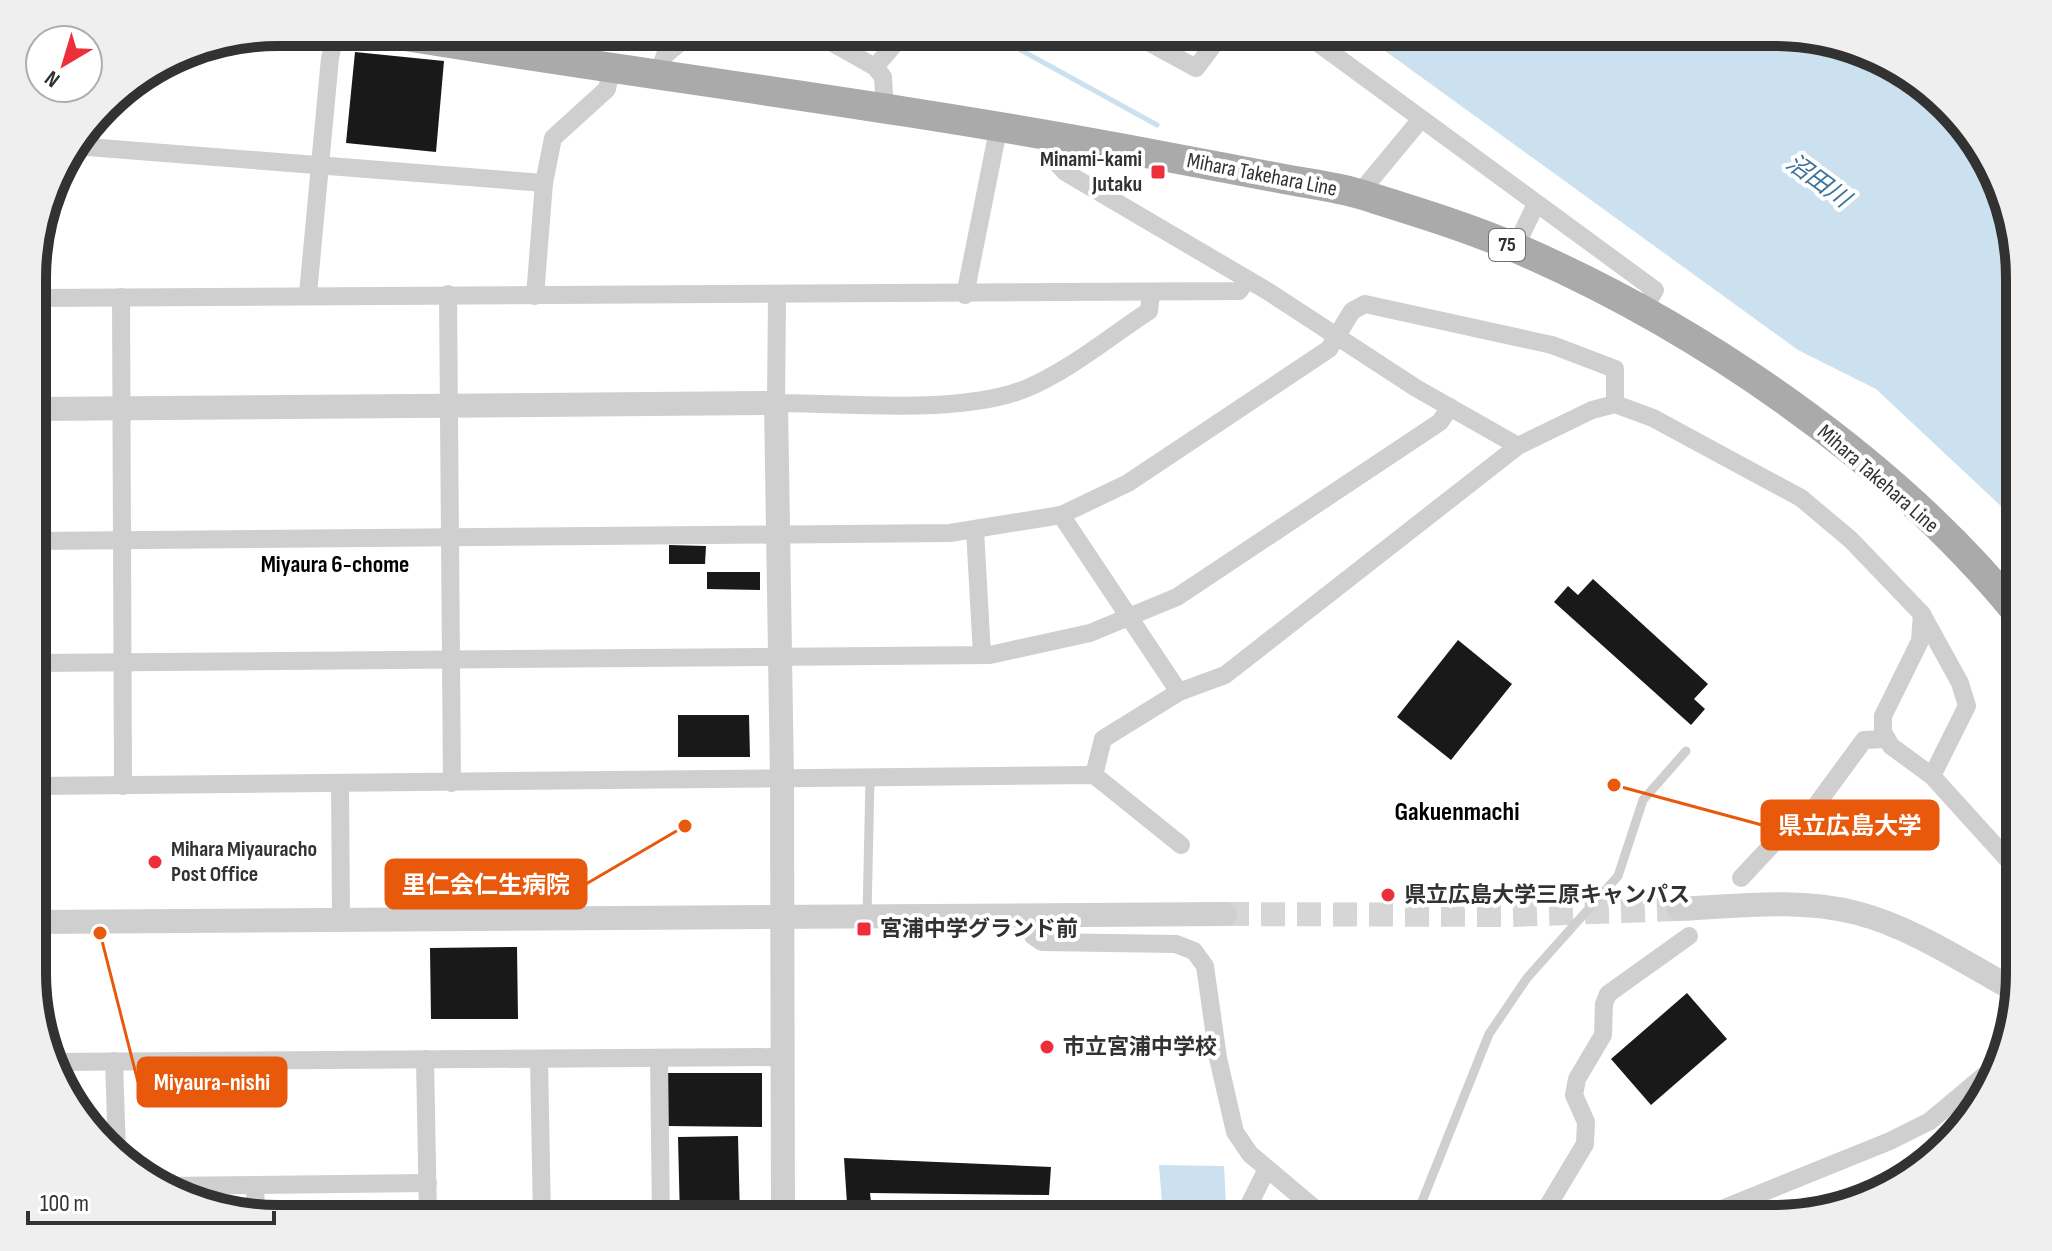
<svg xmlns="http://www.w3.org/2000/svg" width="2052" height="1251" viewBox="0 0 2052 1251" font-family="'Sofia Sans Condensed','Noto Sans JP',sans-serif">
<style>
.water{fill:#cbe1ef}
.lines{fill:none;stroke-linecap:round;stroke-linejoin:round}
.stream{stroke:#cbe1ef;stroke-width:5}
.building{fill:#191919}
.tertiary-tunnel{stroke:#d6d6d6;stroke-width:24;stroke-dasharray:24 12;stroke-linecap:butt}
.service{stroke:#cfcfcf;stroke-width:9}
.minor{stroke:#cfcfcf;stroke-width:18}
.tertiary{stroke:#cfcfcf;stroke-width:24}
.primary{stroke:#aaa;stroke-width:30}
.poi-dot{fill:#ed2f3c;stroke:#fff;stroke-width:3}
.labels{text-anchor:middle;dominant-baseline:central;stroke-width:8;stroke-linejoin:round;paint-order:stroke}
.shield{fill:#fff;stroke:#707070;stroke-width:2}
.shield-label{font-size:20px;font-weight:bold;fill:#323232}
.poi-label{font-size:22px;font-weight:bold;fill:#323232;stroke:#fff;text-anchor:start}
.street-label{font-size:22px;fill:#323232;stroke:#fff}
.water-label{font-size:24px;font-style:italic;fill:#3a7499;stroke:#fff}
.neighbourhood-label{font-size:24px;font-weight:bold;fill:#000;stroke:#fff}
.quarter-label{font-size:26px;font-weight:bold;fill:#000;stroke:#fff}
.rim{fill:none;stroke:#323232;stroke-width:10}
.leader{fill:none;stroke:#e8590c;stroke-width:3}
.callout-dot{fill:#e8590c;stroke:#fff;stroke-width:3}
.callout{fill:#e8590c;stroke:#e8590c;stroke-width:3}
.callout-label{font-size:24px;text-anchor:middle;font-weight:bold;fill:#fff}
</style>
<rect width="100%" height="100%" fill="#fff"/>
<g class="water">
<polygon points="1359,32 1775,32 1853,45 1910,73 1987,155 2019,261 2019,523 1876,389 1798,350"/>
<polygon points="1159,1165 1224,1166 1226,1204 1162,1203"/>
</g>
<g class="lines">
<polyline class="stream" points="988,32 1157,125"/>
</g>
<g class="building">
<polygon points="355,52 444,61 436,152 346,143"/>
<polygon points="669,545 706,546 705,564 669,564"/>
<polygon points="707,572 760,572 760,590 707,589"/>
<polygon points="1593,579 1708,684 1694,699 1705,709 1691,725 1554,602 1568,586 1578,595"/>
<polygon points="1458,640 1512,684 1451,760 1397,717"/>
<polygon points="678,715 749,715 750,757 678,757"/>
<polygon points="517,947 518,1019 431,1019 430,948"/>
<polygon points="1687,993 1727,1039 1651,1105 1611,1059"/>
<polygon points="666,1073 762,1073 762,1127 666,1126"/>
<polygon points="738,1136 740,1219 680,1219 678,1137"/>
<polygon points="844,1158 1051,1167 1049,1195 870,1193 873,1219 848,1219"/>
</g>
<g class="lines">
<polyline class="tertiary-tunnel" points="1225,914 1511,915 1679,909"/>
<g class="service">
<polyline points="867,915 870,779"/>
<polyline points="1415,1219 1489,1034 1527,978 1618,876 1643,800 1686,751"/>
</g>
<g class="minor">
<polyline points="813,32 875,67 883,77 885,109"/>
<polyline points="1130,32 1196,68 1223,32"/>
<polyline points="1303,32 1655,290 1642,312"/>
<polyline points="875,67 905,32"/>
<polyline points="657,77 665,55 693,32"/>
<polyline points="1056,136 1054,160 1065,172 1269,292 1416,388 1518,446"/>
<polyline points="75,146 544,183"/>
<polyline points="1359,194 1421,119"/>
<polyline points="1515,248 1536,204"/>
<polyline points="308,294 330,58 336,32"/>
<polyline points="448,294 452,783"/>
<polyline points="965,295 999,125"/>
<polyline points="535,296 544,183 553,138 607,89 611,70"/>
<path d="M777,296L776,403C848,403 959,415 1025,389C1069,371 1109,337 1149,311L1151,292"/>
<polyline points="121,297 123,786"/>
<polyline points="34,298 1239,291 1247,280"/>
<polyline points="1061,515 1179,692"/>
<polyline points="975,530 982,655"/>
<polyline points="34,541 950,533 1061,515 1128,483 1329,349 1352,311 1365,304 1552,345 1615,369 1615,404"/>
<polyline points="1922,614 1960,683 1967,706 1932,776"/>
<polyline points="34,663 990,655 1090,633 1177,597 1440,422 1450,407"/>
<polyline points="1094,775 1103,739 1179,692 1225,675 1518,446 1592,410 1615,404 1653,418 1801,498 1851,540 1922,614 1920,641 1883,716 1883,732 1891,746 1932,776 2019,872"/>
<polyline points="340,784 341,919"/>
<polyline points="34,786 1094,775 1181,845"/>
<polyline points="1741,878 1785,831 1803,823 1864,740 1887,739"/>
<polyline points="1028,918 1033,936 1042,942 1176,944 1194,951 1205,966 1218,1058 1235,1132 1250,1154 1327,1219"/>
<polyline points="659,1058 661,1219"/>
<polyline points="425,1059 428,1219"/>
<polyline points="539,1059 542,1219"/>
<polyline points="114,1061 117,1152"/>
<polyline points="53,1062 781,1057"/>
<polyline points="255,1185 256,1216"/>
<polyline points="160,1186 428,1183"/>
<polyline points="1242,1219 1267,1169"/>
<polyline points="1540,1219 1585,1144 1586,1122 1574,1095 1577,1079 1603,1035 1604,1004 1608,994 1689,936"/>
<polyline points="1697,1219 1890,1141 1930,1121 1992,1069"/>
</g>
<g class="tertiary">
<polyline points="34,409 776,403 782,780 783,1219"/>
<path d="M1679,909C1737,906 1800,898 1857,913C1914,928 1967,964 2018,992"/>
<polyline points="34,922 1225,914"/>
</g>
<path class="primary" d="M381,32C628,73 878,103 1125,149C1178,159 1231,169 1284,179C1310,184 1338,187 1363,195C1414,211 1467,227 1516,248C1697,326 1895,461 2019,615"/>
</g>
<g class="poi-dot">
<rect x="1150" y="164" width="16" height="16" rx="4"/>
<circle cx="155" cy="862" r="8"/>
<circle cx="1388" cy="895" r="8"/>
<rect x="856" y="921" width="16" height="16" rx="4"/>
<circle cx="1047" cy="1047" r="8"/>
</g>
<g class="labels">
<rect class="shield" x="1489" y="229" width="36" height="32" rx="6"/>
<g class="shield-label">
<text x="1507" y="245">75</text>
</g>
<g class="poi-label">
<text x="1142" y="159" text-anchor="end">Minami-kami<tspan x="1142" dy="25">Jutaku</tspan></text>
<text x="171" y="849">Mihara Miyauracho<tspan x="171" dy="25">Post Office</tspan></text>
<text x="1404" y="895">県立広島大学三原キャンパス</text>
<text x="880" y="929">宮浦中学グランド前</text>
<text x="1063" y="1047">市立宮浦中学校</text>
</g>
<g class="street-label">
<text transform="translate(1262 175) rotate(11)">Mihara Takehara Line</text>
<text transform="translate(1878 479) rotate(41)">Mihara Takehara Line</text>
</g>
<g class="water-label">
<text transform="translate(1818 181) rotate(36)">沼田川</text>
</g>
<g class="neighbourhood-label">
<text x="335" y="564">Miyaura 6-chome</text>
</g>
<g class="quarter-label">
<text x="1457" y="812">Gakuenmachi</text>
</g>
</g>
<path d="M0 0H2052V1251H0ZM278 46H1774A232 232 0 0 1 2006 278V973A232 232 0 0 1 1774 1205H278A232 232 0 0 1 46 973V278A232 232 0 0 1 278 46Z" fill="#efefef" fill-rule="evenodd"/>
<path class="rim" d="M278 46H1774A232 232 0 0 1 2006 278V973A232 232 0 0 1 1774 1205H278A232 232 0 0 1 46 973V278A232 232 0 0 1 278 46Z"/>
<path class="leader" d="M1614 785L1762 825M685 826L586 884M100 933L138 1082"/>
<g class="callout-dot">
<circle cx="1614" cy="785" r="8"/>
<circle cx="685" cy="826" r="8"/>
<circle cx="100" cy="933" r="8"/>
</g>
<g class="callout">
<rect x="1762" y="801" width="176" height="48" rx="8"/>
<rect x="386" y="860" width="200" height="48" rx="8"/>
<rect x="138" y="1058" width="148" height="48" rx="8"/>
</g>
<g class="callout-label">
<text x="1850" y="834">県立広島大学</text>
<text x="486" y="893">里仁会仁生病院</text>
<text x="212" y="1090">Miyaura-nishi</text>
</g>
<g transform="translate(64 64) rotate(218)"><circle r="38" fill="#ffffff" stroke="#adadad" stroke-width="2"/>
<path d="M0-6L14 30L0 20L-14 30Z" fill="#ed2f3c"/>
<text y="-12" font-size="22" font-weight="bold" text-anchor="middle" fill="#323232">N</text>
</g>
<path d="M28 1211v12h246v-12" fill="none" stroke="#323232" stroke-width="4"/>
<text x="40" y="1211" font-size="24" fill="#323232" stroke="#ffffff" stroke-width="6" paint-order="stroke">100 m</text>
</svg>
